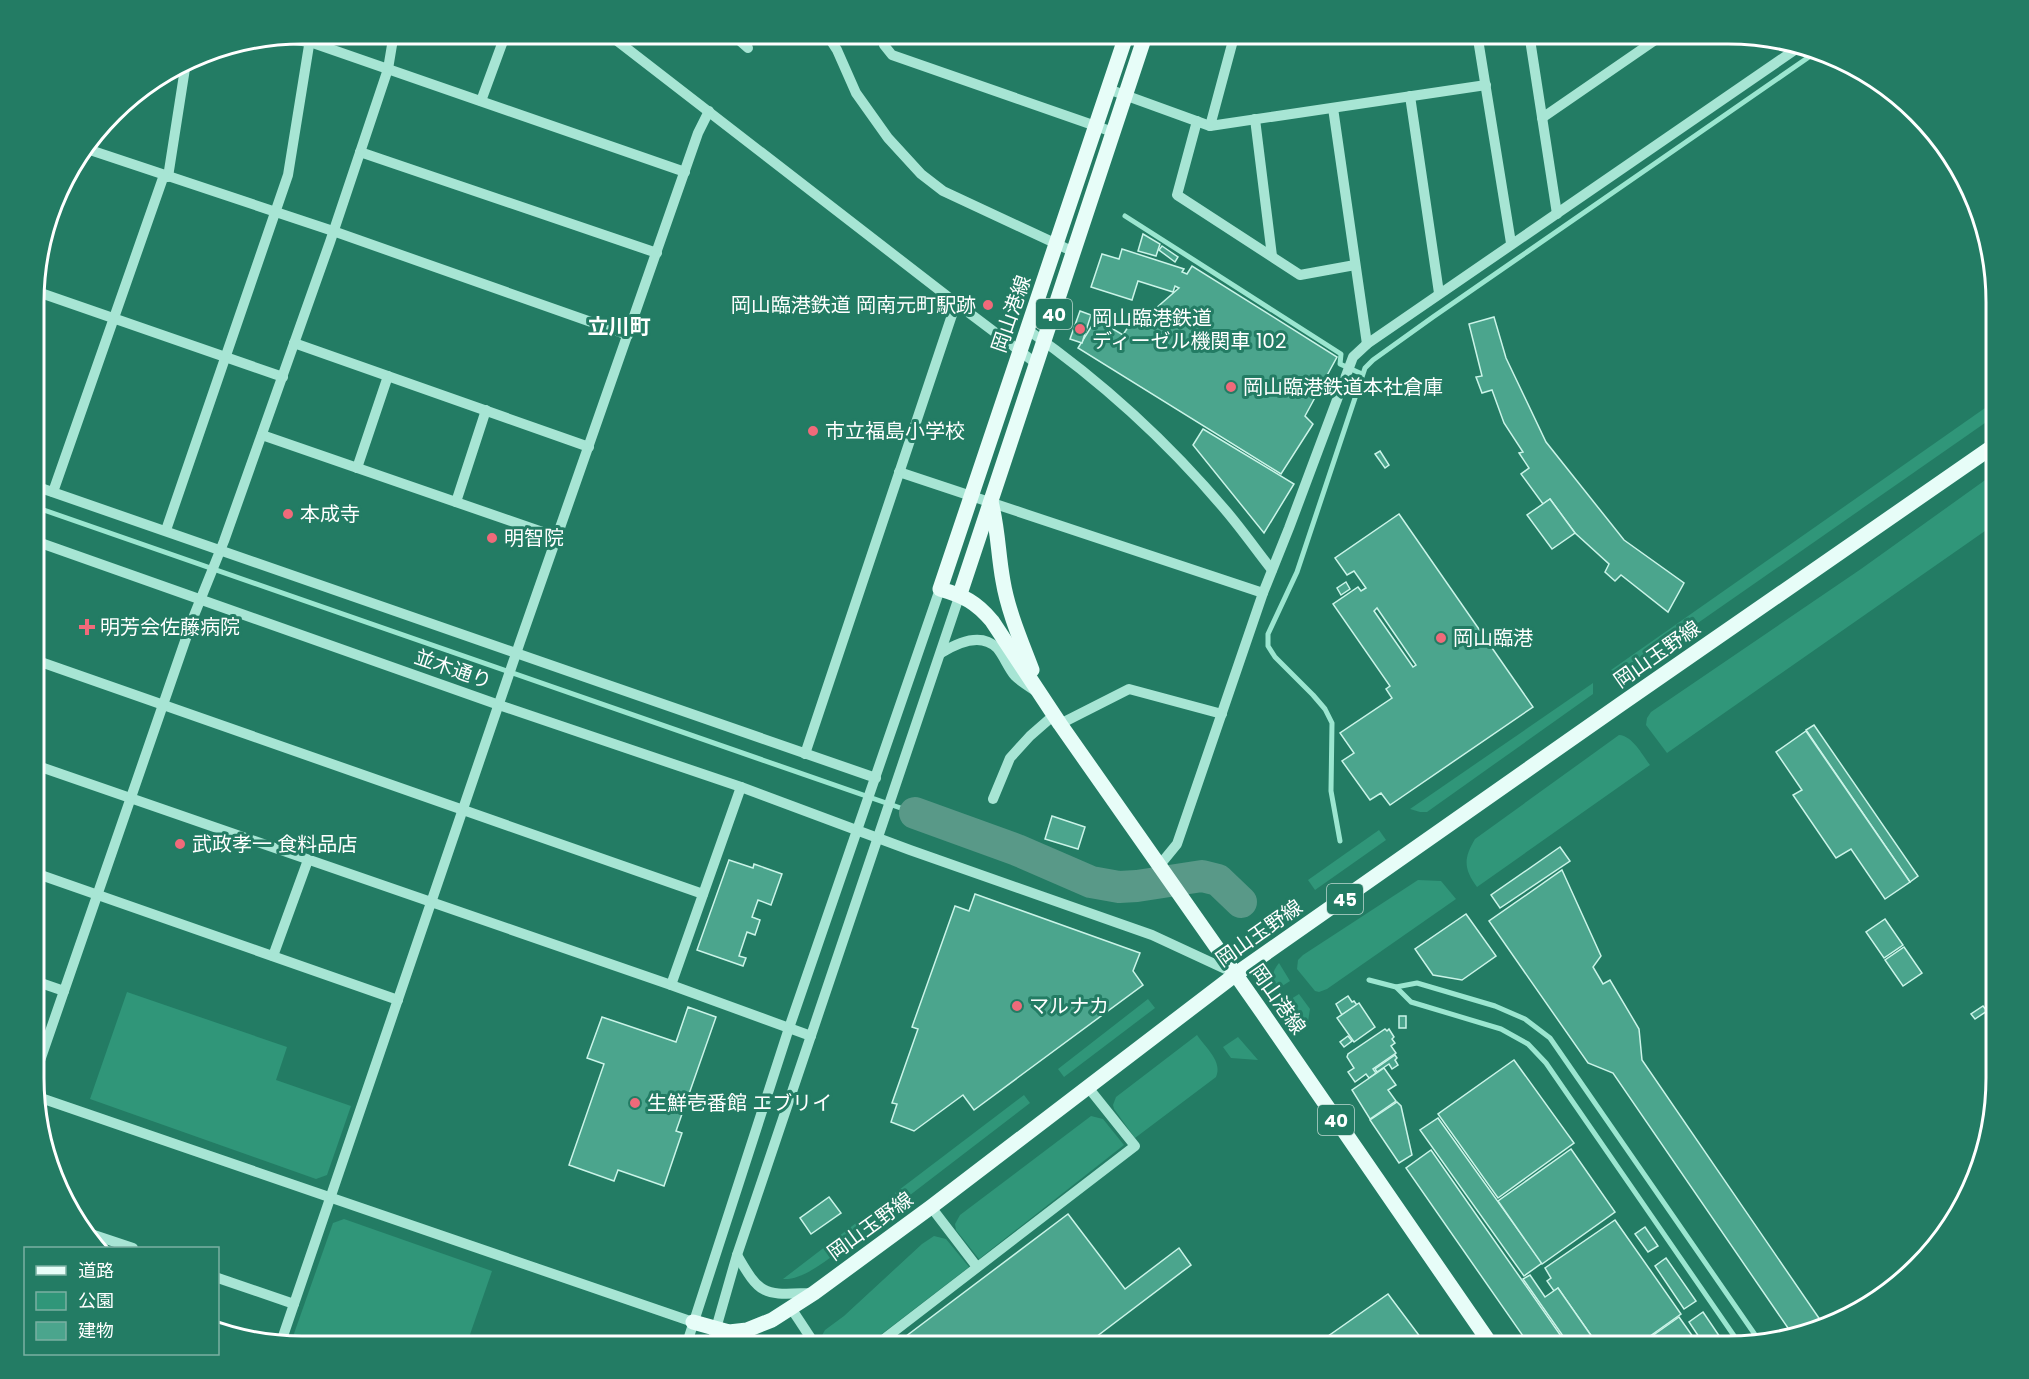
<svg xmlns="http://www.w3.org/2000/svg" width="2029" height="1379" viewBox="0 0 2029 1379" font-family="Poppins,'Noto Sans JP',sans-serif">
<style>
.green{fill:#309679}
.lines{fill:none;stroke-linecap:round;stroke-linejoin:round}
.stream{stroke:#9be6d0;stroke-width:5}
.river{stroke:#599988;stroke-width:32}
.building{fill:#4ba58d;stroke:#caf4e8;stroke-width:1.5;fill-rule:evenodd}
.minor{stroke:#a7e5d4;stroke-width:10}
.major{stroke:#e7fdf8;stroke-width:15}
.poi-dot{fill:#f06a7a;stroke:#237c64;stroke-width:2}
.labels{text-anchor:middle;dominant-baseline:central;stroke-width:6;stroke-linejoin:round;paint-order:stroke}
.shield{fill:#237c64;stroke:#bdd8d0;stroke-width:1.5}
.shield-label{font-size:18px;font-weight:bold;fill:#fff}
.poi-label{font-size:20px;fill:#fff;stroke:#237c64;text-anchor:start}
.street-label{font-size:20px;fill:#fff;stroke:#237c64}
.neighbourhood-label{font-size:21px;font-weight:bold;fill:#fff;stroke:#237c64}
.rim{fill:none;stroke:#fff;stroke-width:3}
</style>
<rect width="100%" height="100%" fill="#237c64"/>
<g class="green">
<polygon points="1995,401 1995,416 1626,673 1621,675 1611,670"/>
<polygon points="1995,473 1995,524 1667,753 1646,725 1647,718 1651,712 1861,569"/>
<polygon points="1593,683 1593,694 1427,812 1420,812 1410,809"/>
<path d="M1619,735C1633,736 1642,755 1650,765L1477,887C1464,869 1463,859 1475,839Z"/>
<polygon points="1379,830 1386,840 1315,890 1308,880"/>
<polygon points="1418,880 1441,881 1456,899 1327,989 1319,992 1315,991 1297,969 1298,960 1303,955"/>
<path d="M1279,963L1290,981L1273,992C1270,982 1272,971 1279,963Z"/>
<polygon points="127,992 287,1047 276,1080 351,1106 327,1175 316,1179 90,1099"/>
<polygon points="1299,994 1310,1009 1307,1028 1293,1011 1291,999"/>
<polygon points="1148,999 1155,1008 1064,1077 1058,1069"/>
<path d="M1197,1035C1206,1048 1223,1062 1216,1077L1135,1138L1114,1109L1113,1105L1116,1097Z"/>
<polygon points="1238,1037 1258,1060 1231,1058 1223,1047"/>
<polygon points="1024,1095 1030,1103 901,1202 895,1193"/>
<polygon points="1091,1116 1103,1119 1124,1145 979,1259 956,1230 955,1224 960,1215"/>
<polygon points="344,1219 492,1271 466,1346 290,1345 333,1223"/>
<path d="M860,1220L866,1228C846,1244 809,1281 783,1279Z"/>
<polygon points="934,1236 946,1239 969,1267 866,1346 823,1346 820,1339 825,1330 844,1316 922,1244"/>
</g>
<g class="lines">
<g class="stream">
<polyline points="1125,216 1341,354 1340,364 1362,374"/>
<polyline points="35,507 915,813"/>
<polyline points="1340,841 1331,791 1332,723 1325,709 1313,695 1275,657 1268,646 1268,634 1297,572 1365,368 1373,360 1433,317 1819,50"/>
<polyline points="1369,980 1396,987 1411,1002 1501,1029 1528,1044 1546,1063 1739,1343"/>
<polyline points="1396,987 1417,983 1495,1006 1525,1019 1550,1038 1758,1339"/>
</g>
<polyline class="river" points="915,813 1017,850 1091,882 1119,887 1137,886 1202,876 1218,880 1241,902"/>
</g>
<g class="building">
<polygon points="1143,234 1160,244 1156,256 1138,251"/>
<polygon points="1162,246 1178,257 1175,262 1159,250"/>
<polygon points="1122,249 1184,269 1182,272 1187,274 1192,266 1337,357 1305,416 1313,424 1281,474 1078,348 1096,319 1123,335 1138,311 1155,309 1179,288 1175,286 1173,292 1138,281 1132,300 1091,287 1102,254 1119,259"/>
<polygon points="1080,311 1091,315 1082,343 1070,339"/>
<polygon points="1494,317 1506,358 1546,442 1624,540 1684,583 1668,612 1621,575 1615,581 1605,572 1609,564 1575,533 1550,499 1543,504 1521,474 1529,468 1519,453 1523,452 1504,423 1492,390 1482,393 1476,377 1482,376 1469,324"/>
<polygon points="1203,429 1294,484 1264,533 1193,445"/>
<polygon points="1380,451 1389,465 1385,468 1375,454"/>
<polygon points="1550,499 1575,533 1552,549 1527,515"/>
<path d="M1399,514L1533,707L1390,805L1381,793L1370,800L1342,761L1354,753L1340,733L1392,698L1386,689L1390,686L1333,604L1358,587L1361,591L1366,588L1354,571L1347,575L1335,558ZM1377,608L1416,665L1413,667L1374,611Z"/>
<polygon points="1346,582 1350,589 1341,595 1337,588"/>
<polygon points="1814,725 1918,876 1910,882 1806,730"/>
<polygon points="1806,731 1910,882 1885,899 1851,849 1836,858 1793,795 1802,790 1776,752"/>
<polygon points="1052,816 1085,827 1078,849 1045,839"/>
<polygon points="1560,847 1570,861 1500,908 1491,895"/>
<polygon points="729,860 753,868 754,864 782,874 771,905 758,900 752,917 760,920 755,935 747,932 739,956 746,958 743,966 697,950"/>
<polygon points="1562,870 1601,956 1593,967 1603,984 1610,980 1639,1029 1642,1060 1823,1324 1790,1331 1613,1073 1588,1063 1489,921"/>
<polygon points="975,894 1140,953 1133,971 1143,985 974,1110 963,1095 914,1131 891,1122 897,1104 892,1103 918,1029 912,1027 955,906 969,911"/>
<polygon points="1466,914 1496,956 1462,980 1433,975 1415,949"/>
<polygon points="1885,919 1903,945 1884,958 1866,932"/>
<polygon points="1904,947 1922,973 1903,986 1885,960"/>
<polygon points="1348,996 1352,1002 1354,1001 1357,1005 1342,1015 1336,1004"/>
<polygon points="1359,1003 1375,1027 1354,1042 1337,1018"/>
<polygon points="1983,1006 1987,1011 1975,1019 1971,1014"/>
<polygon points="688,1007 716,1017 676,1131 682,1133 664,1186 618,1170 614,1181 569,1165 604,1064 587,1058 602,1017 676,1042"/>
<rect x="1399" y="1016" width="7" height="12"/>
<polygon points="1385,1029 1387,1031 1389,1029 1394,1037 1392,1039 1395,1043 1391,1046 1396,1053 1373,1069 1376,1073 1369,1078 1366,1074 1355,1082 1348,1072 1354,1068 1347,1057 1348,1054"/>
<polygon points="1348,1036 1352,1041 1344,1047 1340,1042"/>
<polygon points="1395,1055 1397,1058 1395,1060 1398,1065 1392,1069 1389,1064 1377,1072 1375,1069"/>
<polygon points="1514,1060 1574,1143 1498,1198 1438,1114"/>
<polygon points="1384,1068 1396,1085 1388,1090 1396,1101 1370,1119 1352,1090"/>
<polygon points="1397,1102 1401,1106 1412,1155 1399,1163 1370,1120"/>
<polygon points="1438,1118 1542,1263 1524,1276 1420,1130"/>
<polygon points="1571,1149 1615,1212 1542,1264 1498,1201"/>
<polygon points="1431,1150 1568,1346 1530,1346 1406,1168"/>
<polygon points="829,1197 841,1213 811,1234 800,1218"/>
<polygon points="1068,1214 1125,1289 1179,1248 1191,1265 1084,1346 893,1346"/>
<polygon points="1615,1220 1681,1314 1636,1346 1595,1346 1597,1344 1558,1288 1554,1291 1547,1281 1551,1278 1545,1268"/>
<polygon points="1645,1227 1658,1246 1648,1252 1635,1234"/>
<polygon points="1666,1258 1696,1301 1684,1309 1655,1266"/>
<polygon points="1530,1275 1545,1297 1558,1288 1597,1344 1594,1346 1570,1346 1523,1279"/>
<polygon points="1388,1294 1427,1346 1314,1346"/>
<polygon points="1703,1312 1722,1340 1713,1346 1705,1346 1689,1322"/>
<polygon points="1679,1317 1696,1341 1689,1346 1638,1346"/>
</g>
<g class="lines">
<g class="minor">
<polyline points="607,33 956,303 1037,364"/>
<polyline points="731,33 748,48"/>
<polyline points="826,33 837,50 856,93 888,138 921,174 943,191 1074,252"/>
<polyline points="887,33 884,45 892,55 1113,132"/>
<polyline points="1477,33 1511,243"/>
<polyline points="1529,33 1557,214"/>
<polyline points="278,38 310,42 685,172"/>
<polyline points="1108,89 1210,126 1486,85"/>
<polyline points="1410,96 1439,293"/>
<polyline points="481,101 506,33"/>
<polyline points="1333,108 1367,344"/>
<polyline points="1542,118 1664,34"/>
<polyline points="1255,119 1272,256"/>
<polyline points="1197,121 1177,195 1300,275 1355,265"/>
<polyline points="1210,126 1235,33"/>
<polyline points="87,149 333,231 628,335"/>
<polyline points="360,152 657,253"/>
<polyline points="168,177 186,62"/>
<polyline points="35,291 283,377"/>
<path d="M1028,330C1101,381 1169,443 1227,512C1243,531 1257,551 1272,570"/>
<polyline points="294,343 589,447"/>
<polyline points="262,435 557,537"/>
<polyline points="357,468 388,376"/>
<polyline points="899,472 1263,593"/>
<polyline points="35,486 876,778"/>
<polyline points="53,492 164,175"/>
<polyline points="456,502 486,410"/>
<polyline points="166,530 288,175 311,33"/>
<polyline points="35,541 499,705 741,787 910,850 1152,935 1234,973"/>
<path d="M941,653C957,643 981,632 997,648C1004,656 1008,668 1015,676C1020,681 1028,686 1034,690"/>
<polyline points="35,660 703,894"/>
<polyline points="1060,724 1129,689 1222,714"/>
<polyline points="805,754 956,303"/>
<polyline points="35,765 671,985 811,1036"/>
<polyline points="993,799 1010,758 1030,736 1054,715"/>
<polyline points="1159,866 1177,844 1263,593 1289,528 1353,357 1367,344 1802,45"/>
<polyline points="35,873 398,1000"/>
<polyline points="273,956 308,860"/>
<polyline points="35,981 64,991"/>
<polyline points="671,985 741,787"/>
<polyline points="35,1075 193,618 224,541 330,242 388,69 394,33"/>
<polyline points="35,1096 693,1322"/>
<polyline points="931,1207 977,1267"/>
<polyline points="88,1233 133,1248"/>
<path d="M737,1255C762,1299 765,1294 814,1293"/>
<polyline points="218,1278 294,1304"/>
<polyline points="791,1308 816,1346"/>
<polyline points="280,1345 520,642 698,133 709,111"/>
<polyline points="686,1346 789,1028 940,589"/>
<polyline points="711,1346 737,1255 960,594"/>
<polyline points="875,1346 1135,1146 1087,1086"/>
</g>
<g class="major">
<path d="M1127,33L940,589C964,596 976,602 992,621L1060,724L1262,1012L1492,1346"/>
<path d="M991,502C998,528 998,554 1003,581C1008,611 1021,641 1032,670"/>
<polyline points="960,594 1146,33"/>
<polyline points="693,1322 729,1332 747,1330 772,1320 814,1293 931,1207 1236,974 1621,704 1995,445"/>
</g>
</g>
<g class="poi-dot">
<circle cx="988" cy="305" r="6"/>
<circle cx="1080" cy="329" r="6"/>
<circle cx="1231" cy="387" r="6"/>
<circle cx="813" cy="431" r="6"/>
<circle cx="288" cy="514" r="6"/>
<circle cx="492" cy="538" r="6"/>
<path d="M84 618h6v6h6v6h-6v6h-6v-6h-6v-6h6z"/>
<circle cx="1441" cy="638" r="6"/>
<circle cx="180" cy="844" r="6"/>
<circle cx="1017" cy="1006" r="6"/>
<circle cx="635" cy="1103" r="6"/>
</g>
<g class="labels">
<g class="shield">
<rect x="1036" y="299" width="36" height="30" rx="4.5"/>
<rect x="1327" y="884" width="36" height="30" rx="4.5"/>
<rect x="1318" y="1105" width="36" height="30" rx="4.5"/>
</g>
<g class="shield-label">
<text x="1054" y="314">40</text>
<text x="1345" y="899">45</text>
<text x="1336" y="1120">40</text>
</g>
<g class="poi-label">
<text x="976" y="305" text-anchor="end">岡山臨港鉄道 岡南元町駅跡</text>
<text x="1092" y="318">岡山臨港鉄道<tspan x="1092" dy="23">ディーゼル機関車 102</tspan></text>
<text x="1243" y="387">岡山臨港鉄道本社倉庫</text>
<text x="825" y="431">市立福島小学校</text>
<text x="300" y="514">本成寺</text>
<text x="504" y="538">明智院</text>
<text x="100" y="627">明芳会佐藤病院</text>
<text x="1453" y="638">岡山臨港</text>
<text x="192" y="844">武政孝一 食料品店</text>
<text x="1029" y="1006">マルナカ</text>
<text x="647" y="1103">生鮮壱番館 エブリイ</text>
</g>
<g class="street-label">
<text transform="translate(1011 314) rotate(-71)">岡山港線</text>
<text transform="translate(1657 654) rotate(-35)">岡山玉野線</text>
<text transform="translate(453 669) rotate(19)">並木通り</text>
<text transform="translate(1259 933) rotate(-35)">岡山玉野線</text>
<text transform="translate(1278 999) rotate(55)">岡山港線</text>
<text transform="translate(870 1226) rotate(-36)">岡山玉野線</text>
</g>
<g class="neighbourhood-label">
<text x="619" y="326">立川町</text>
</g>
</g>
<path d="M0 0H2029V1379H0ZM302 44H1728A258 258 0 0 1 1986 302V1078A258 258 0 0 1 1728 1336H302A258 258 0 0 1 44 1078V302A258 258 0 0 1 302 44Z" fill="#237c64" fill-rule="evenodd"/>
<path class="rim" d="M302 44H1728A258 258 0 0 1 1986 302V1078A258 258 0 0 1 1728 1336H302A258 258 0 0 1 44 1078V302A258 258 0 0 1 302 44Z"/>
<rect x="24" y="1247" width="195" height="108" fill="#237c64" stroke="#7bb0a2" stroke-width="1.5"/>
<rect x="36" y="1266" width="30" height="9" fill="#e7fdf8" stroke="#7bb0a2" stroke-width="1.5"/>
<text x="78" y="1277" font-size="18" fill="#ffffff">道路</text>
<rect x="36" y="1292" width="30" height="18" fill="#309679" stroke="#7bb0a2" stroke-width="1.5"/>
<text x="78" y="1307" font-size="18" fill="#ffffff">公園</text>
<rect x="36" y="1322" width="30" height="18" fill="#4ba58d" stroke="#7bb0a2" stroke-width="1.5"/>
<text x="78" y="1337" font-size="18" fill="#ffffff">建物</text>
</svg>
